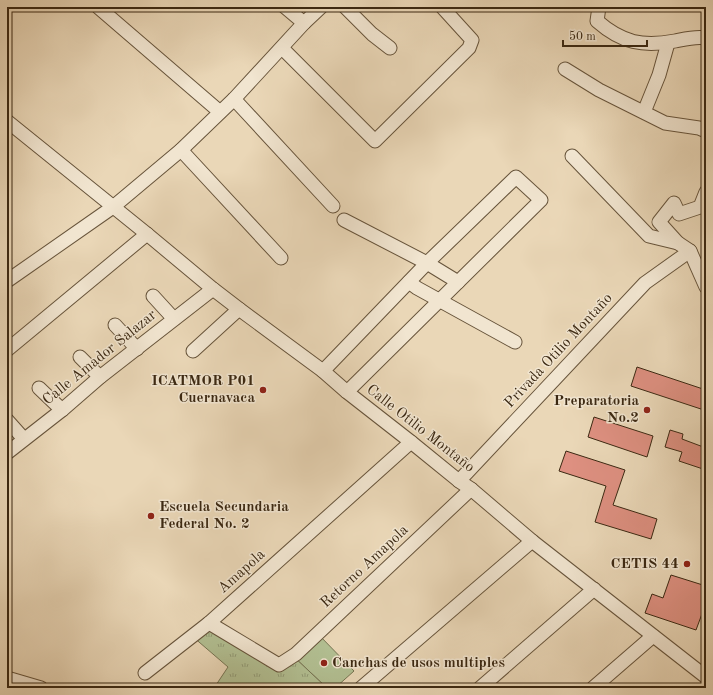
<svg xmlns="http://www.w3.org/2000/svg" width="713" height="695" viewBox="0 0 713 695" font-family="'Old Standard TT',serif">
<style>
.green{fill:#b2bf92;stroke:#767452}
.park{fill:url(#park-tufts);stroke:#767452}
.building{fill:#de9081;stroke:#3b2812}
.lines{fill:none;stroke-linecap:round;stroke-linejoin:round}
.minor-casing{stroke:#67543b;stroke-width:15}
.minor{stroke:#f1e5d0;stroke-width:13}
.poi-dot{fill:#8f2418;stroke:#f1e5d0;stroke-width:1.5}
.labels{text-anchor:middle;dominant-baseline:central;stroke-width:3;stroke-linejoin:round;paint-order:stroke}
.street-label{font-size:15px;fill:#3b2812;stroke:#f1e5d0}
.poi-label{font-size:15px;font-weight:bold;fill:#3b2812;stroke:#f1e5d0;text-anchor:end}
</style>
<defs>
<pattern id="park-tufts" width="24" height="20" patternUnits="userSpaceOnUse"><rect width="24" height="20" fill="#b2bf92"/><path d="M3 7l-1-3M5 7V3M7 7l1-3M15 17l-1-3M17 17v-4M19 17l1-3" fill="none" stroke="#929b76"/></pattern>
</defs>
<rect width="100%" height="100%" fill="#ead7b7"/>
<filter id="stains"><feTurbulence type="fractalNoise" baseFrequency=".005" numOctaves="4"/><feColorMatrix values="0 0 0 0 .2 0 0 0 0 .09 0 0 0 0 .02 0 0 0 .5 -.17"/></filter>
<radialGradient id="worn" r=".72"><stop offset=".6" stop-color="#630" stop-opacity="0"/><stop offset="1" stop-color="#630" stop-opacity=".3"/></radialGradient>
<polygon class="green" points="318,634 354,671 335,688 327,688 293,656"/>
<polygon class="park" points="209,623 279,665 293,656 327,688 214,688 228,667 192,636"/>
<g class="building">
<polygon points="637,367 706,390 706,404 704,410 631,386"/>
<polygon points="594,417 653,436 647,457 588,437"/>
<polygon points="670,430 683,434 682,439 706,448 706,470 679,461 682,452 665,447"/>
<polygon points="566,451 625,470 613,505 657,519 651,539 595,522 606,486 559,471"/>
<polygon points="671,575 706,586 706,603 696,630 645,613 652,594 663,598"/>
</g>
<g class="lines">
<defs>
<g id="minor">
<polyline points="98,7 220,112"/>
<polyline points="285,7 304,23"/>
<polyline points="345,7 372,34 390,48"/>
<path d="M599,7L597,21C622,43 643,47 675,41C685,39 696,36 706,38"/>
<polyline points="282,48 375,141 469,48 472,40 442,7"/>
<polyline points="565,69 599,90 665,123 699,128 706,131"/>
<polyline points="234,99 333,206"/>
<polyline points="644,112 659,75 668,43"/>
<polyline points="7,121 147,234 213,289 239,309 323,371 347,392 411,442 459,481 471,489 532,541 706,677"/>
<polyline points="181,150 281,258"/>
<polyline points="572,156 649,236 678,243"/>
<polyline points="706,192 700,207 679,214 674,203 659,222 678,243 690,251 706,287"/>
<polyline points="344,220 427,263 458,282"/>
<polyline points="7,281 113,207 181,150 234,99 304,23 321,7"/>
<polyline points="409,282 417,288 515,342"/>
<polyline points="153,296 174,319"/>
<polyline points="115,325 137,349"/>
<polyline points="7,350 147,234"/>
<polyline points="193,351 239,309"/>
<polyline points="80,357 100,377"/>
<polyline points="323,371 427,263 516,177 541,200 347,392"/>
<polyline points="39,388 62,410"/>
<polyline points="7,420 24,439"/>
<polyline points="7,453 62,410 100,377 213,289"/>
<polyline points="459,481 645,283 690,251"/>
<polyline points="209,623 279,665 296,654 471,489"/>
<polyline points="145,673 209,623 411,442"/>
<polyline points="7,678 41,688"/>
<polyline points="361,688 532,541"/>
<polyline points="480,688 594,589"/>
<polyline points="593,688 653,636"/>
</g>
</defs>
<use href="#minor" class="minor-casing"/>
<use href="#minor" class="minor"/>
</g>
<g class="poi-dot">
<circle cx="263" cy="390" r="4"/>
<circle cx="647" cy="410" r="4"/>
<circle cx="151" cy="516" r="4"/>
<circle cx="687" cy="564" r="4"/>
<circle cx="324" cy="663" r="4"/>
</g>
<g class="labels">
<g class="street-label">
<text transform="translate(559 351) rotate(-47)">Privada Otilio Montaño</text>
<text transform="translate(100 358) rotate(-39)">Calle Amador Salazar</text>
<text transform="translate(420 429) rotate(38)">Calle Otilio Montaño</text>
<text transform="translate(365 567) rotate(-43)">Retorno Amapola</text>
<text transform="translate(242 572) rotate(-42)">Amapola</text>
</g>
<g class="poi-label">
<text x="255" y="381">ICATMOR P01<tspan x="255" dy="17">Cuernavaca</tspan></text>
<text x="639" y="401">Preparatoria<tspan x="639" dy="17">No.2</tspan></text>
<text x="159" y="507" text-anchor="start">Escuela Secundaria<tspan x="159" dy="17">Federal No. 2</tspan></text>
<text x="679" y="564">CETIS 44</text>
<text x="332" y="663" text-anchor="start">Canchas de usos multiples</text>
</g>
</g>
<rect width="713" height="695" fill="none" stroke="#ead7b7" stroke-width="24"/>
<rect x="8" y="8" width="697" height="679" fill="none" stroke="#3b2812" stroke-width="2"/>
<rect x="12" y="12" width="689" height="671" fill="none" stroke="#3b2812"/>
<path d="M563 40v6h84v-6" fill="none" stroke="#3b2812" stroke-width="2"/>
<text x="569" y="40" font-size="12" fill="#3b2812" stroke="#f1e5d0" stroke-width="3" paint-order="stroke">50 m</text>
<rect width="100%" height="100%" filter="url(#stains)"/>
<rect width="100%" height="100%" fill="url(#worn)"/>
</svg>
